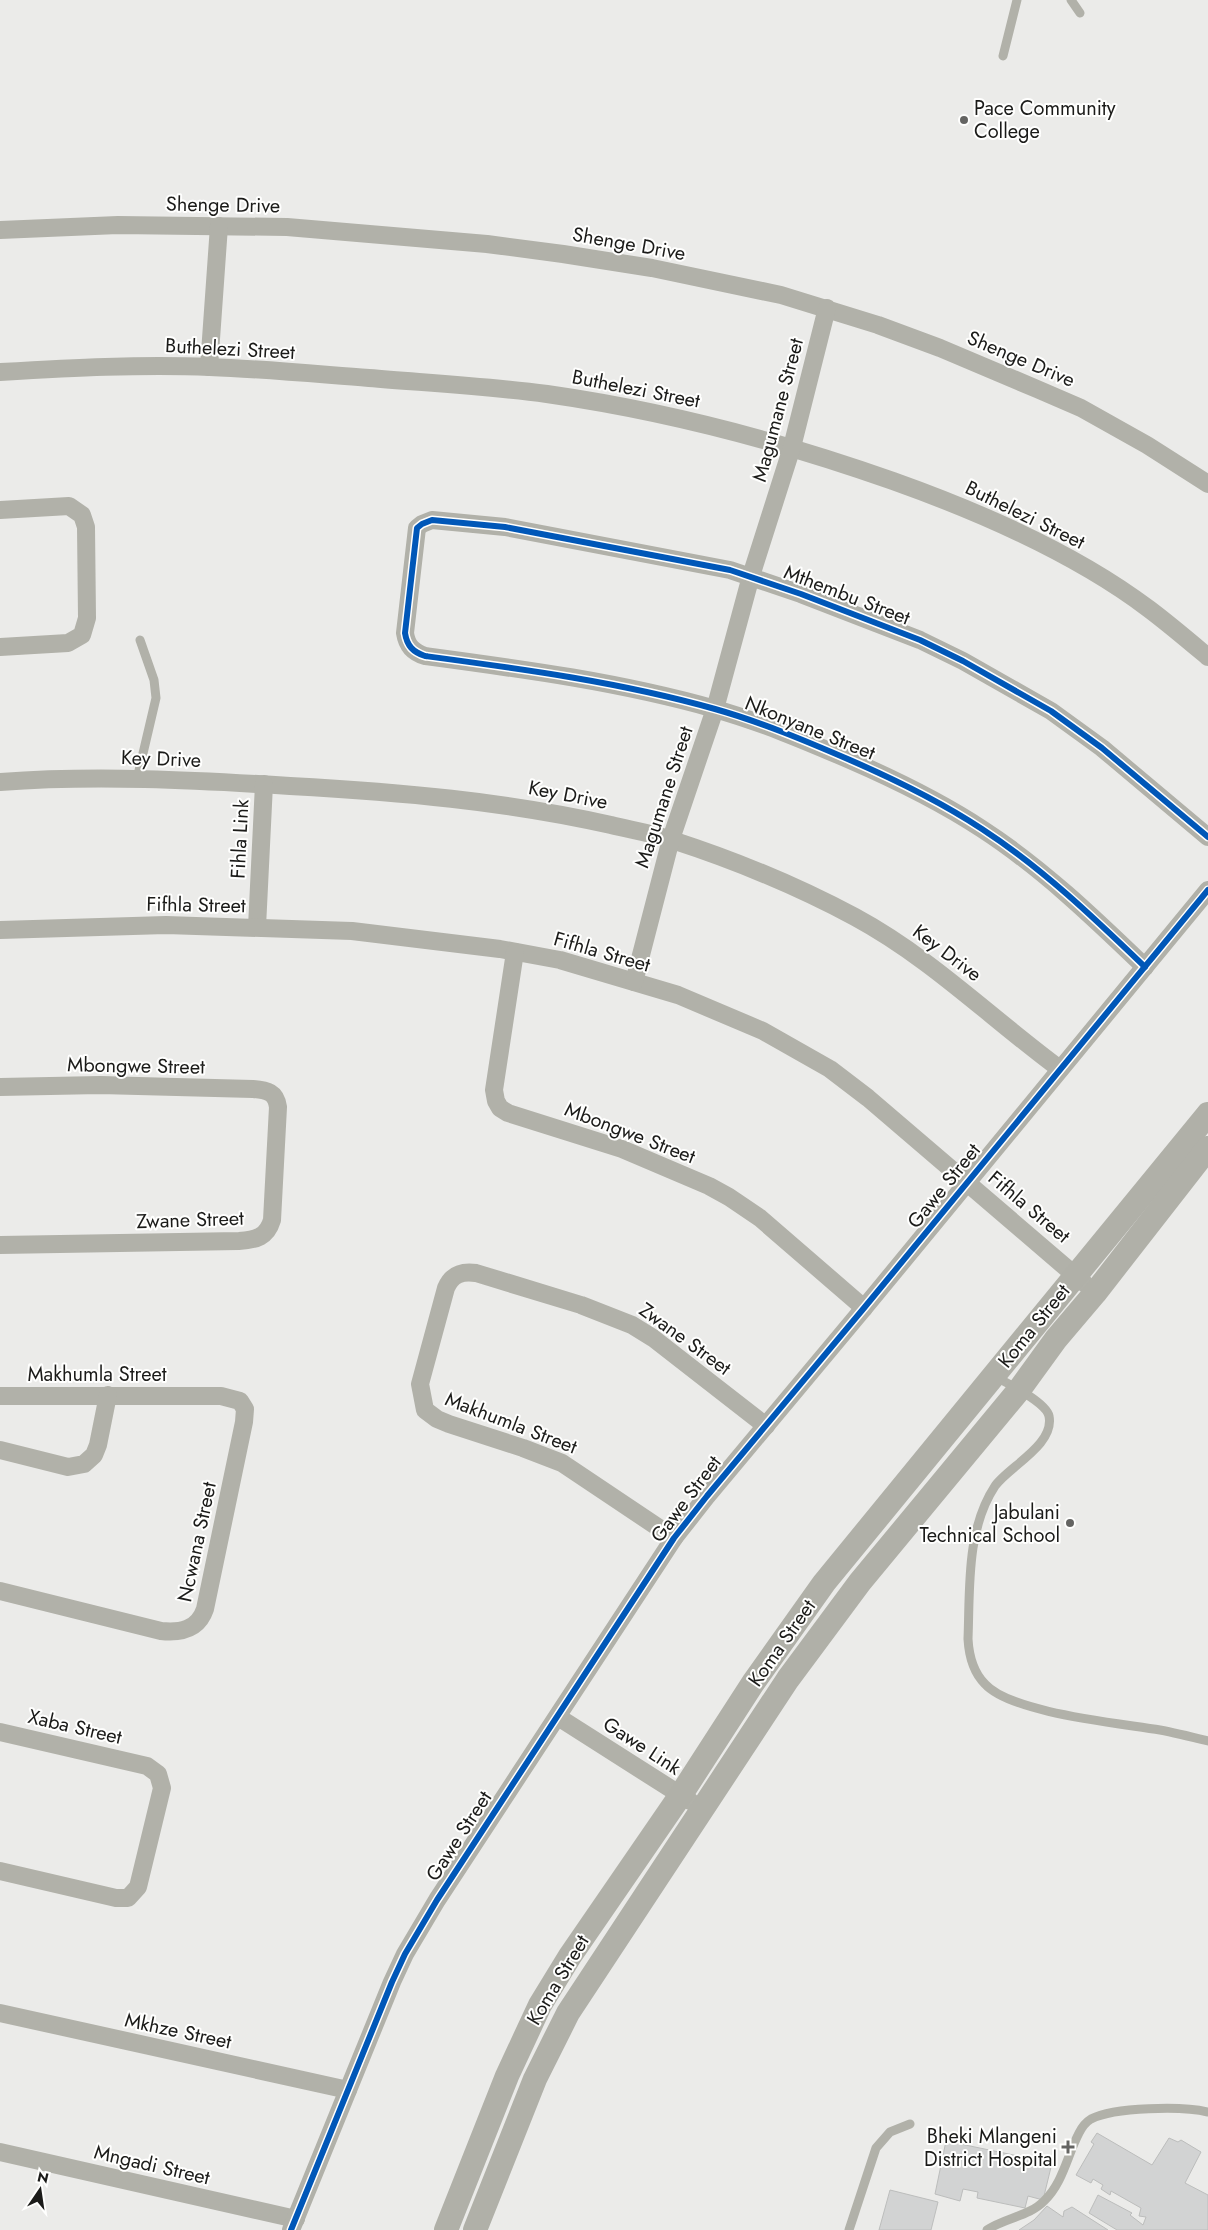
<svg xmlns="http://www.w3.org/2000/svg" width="1208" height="2230" viewBox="0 0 1208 2230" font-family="Jost,sans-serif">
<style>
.building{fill:#d2d3d3;stroke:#bcbdbc}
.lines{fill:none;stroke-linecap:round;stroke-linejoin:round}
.service{stroke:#b1b1a9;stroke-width:9}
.minor{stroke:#b1b1a9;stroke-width:18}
.secondary{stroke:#b0b0a8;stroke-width:24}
.cycleway-casing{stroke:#fffffe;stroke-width:9}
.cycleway{stroke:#0057b8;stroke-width:6}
.poi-dot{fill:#646462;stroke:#fffffe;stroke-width:2}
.labels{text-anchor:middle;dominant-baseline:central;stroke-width:4;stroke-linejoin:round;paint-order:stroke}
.poi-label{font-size:20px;fill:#1b1b19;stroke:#fffffe;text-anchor:end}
.street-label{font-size:20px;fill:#1b1b19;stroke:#fffffe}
</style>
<rect width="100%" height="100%" fill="#ebebe9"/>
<g class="building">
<polygon points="1097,2133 1152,2165 1169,2138 1178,2142 1181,2140 1201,2152 1185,2183 1208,2195 1208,2230 1117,2230 1089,2213 1098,2195 1132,2213 1130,2215 1143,2225 1146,2217 1139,2216 1141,2208 1111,2191 1110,2195 1101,2189 1103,2185 1093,2179 1091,2183 1076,2175 1094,2144 1091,2142"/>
<polygon points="946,2141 1052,2163 1043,2200 1028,2196 1025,2208 977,2198 978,2192 963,2189 960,2201 935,2194"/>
<polygon points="890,2190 938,2202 931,2230 879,2230"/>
<polygon points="1047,2206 1063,2217 1064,2211 1072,2207 1108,2230 1019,2230 1034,2220"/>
</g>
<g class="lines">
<g class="service">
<polyline points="1071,0 1080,13"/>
<polyline points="1003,56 1017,0"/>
<polyline points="137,779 156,698 154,680 140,640"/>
<path d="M994,1376C1007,1383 1046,1402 1049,1416C1055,1445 1008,1467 995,1486C966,1530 970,1589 968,1639C969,1656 973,1672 985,1684C1011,1713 1119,1723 1160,1730C1176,1733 1192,1737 1208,1741"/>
<polyline points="849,2230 876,2148 890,2132 910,2124"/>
<path d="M987,2230C1004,2218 1030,2216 1044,2201C1063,2183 1067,2156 1079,2133C1081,2129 1086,2122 1091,2119C1114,2107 1183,2106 1208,2112"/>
</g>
<g class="minor">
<polyline points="0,230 118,225 287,227 487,244 563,254 652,268 781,295 878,325 940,348 1037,389 1081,408 1147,445 1208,484"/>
<polyline points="209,367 219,226"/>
<path d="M0,372C70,368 141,364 210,367C263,369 316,374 369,378C429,383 488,386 547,394C666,411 780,441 893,481C980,512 1075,553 1149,609C1169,624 1189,641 1208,657"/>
<polyline points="0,510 69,506 82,515 86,527 87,618 82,635 68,643 0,647"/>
<path d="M0,782C96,775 194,780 290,786C398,792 505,801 611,825C631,830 652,833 672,840C734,860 797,886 855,917C931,958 992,1019 1060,1069"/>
<polyline points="257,927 264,784"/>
<polyline points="0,930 166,925 352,931 500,949 560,960 678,995 763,1031 830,1069 868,1098 1084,1283"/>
<polyline points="515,952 494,1090 496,1101 500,1108 508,1113 622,1149 709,1186 729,1197 760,1218 864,1308"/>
<path d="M1145,967C1094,918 1042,868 982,829C941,802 896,780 850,760C806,741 761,722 715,709C620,682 522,669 425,656C413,652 407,646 405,633L417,528L422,524L432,520L505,527L730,570L801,594L920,640L963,661L1051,711L1102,748L1208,837"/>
<polyline points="634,982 671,839 715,709 751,576 792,447 827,308"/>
<path d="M0,1087L100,1085L253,1089C267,1090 276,1092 278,1107L272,1220C267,1237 256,1240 239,1241L0,1245"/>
<path d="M0,1396H221L240,1401L245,1409L244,1422L205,1609C198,1630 180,1633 161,1631L0,1591"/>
<polyline points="0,1450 68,1467 84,1464 94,1455 98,1445 108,1395"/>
<path d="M674,1538L562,1463L523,1448L449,1424L437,1419L425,1410L420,1384L446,1288C452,1274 462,1271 476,1273L581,1305L632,1325L653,1338L766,1426"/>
<polyline points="558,1717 690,1801"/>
<polyline points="0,1732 147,1766 158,1774 162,1788 138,1887 128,1898 116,1898 0,1871"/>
<polyline points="0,2013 348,2090"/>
<polyline points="0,2152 296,2219"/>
<polyline points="291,2230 392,1982 405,1954 437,1900 674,1538 707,1496 864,1308 1208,890"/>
</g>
<g class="secondary">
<polyline points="446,2230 507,2076 540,2005 570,1956 680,1796 753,1683 824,1583 1208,1114"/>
<polyline points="475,2230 535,2079 568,2013 788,1679 860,1582 1019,1390 1056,1339 1095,1293 1208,1148"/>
</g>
<defs>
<g id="cycleway">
<path d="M1145,967C1094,918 1042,868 982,829C941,802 896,780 850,760C806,741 761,722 715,709C620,682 522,669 425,656C413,652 407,646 405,633L417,528L422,524L432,520L505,527L730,570L801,594L920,640L963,661L1051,711L1102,748L1208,837"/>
<polyline points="291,2230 392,1982 405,1954 437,1900 674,1538 707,1496 864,1308 1208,890"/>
</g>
</defs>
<use href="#cycleway" class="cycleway-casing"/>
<use href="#cycleway" class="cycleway"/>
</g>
<g class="poi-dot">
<circle cx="964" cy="120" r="5"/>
<circle cx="1070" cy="1523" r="5"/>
<path d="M1065.5 2139.5h5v5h5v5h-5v5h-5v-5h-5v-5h5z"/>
</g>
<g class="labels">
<g class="poi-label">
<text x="974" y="108" text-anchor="start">Pace Community<tspan x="974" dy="23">College</tspan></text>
<text x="1060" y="1512">Jabulani<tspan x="1060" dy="23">Technical School</tspan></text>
<text x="1057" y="2136">Bheki Mlangeni<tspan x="1057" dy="23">District Hospital</tspan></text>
</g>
<g class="street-label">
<text transform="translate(223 205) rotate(1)">Shenge Drive</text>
<text transform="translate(629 244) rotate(10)">Shenge Drive</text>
<text transform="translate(230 349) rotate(3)">Buthelezi Street</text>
<text transform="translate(1021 359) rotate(23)">Shenge Drive</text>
<text transform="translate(636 389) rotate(11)">Buthelezi Street</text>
<text transform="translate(778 410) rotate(-75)">Magumane Street</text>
<text transform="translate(1025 515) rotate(26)">Buthelezi Street</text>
<text transform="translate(847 595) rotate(21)">Mthembu Street</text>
<text transform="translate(810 728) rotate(22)">Nkonyane Street</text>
<text transform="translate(161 759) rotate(2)">Key Drive</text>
<text transform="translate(568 795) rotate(11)">Key Drive</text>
<text transform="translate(664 797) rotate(-72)">Magumane Street</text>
<text transform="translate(240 839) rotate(-87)">Fihla Link</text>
<text transform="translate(196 905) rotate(1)">Fifhla Street</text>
<text transform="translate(602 952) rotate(16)">Fifhla Street</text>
<text transform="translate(947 953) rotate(37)">Key Drive</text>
<text transform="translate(136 1066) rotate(1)">Mbongwe Street</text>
<text transform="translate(630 1133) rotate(21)">Mbongwe Street</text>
<text transform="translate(944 1186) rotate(-51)">Gawe Street</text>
<text transform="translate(1029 1207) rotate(40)">Fifhla Street</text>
<text transform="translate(190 1220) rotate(-2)">Zwane Street</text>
<text transform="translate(1034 1326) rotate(-51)">Koma Street</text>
<text transform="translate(685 1339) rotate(36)">Zwane Street</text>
<text x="97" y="1374">Makhumla Street</text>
<text transform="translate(511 1423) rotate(21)">Makhumla Street</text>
<text transform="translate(686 1499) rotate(-53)">Gawe Street</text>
<text transform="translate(197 1542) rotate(-78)">Ncwana Street</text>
<text transform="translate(782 1643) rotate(-55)">Koma Street</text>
<text transform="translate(75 1727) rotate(13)">Xaba Street</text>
<text transform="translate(642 1746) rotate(33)">Gawe Link</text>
<text transform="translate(459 1836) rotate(-57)">Gawe Street</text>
<text transform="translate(558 1980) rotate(-59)">Koma Street</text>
<text transform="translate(178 2031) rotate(12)">Mkhze Street</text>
<text transform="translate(152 2165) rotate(13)">Mngadi Street</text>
</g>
</g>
<g transform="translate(40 2190) rotate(13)" stroke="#fffffe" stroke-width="4" paint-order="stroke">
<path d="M0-4L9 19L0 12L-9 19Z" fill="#1b1b19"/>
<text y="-8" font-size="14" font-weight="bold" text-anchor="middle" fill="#1b1b19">N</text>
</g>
</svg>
